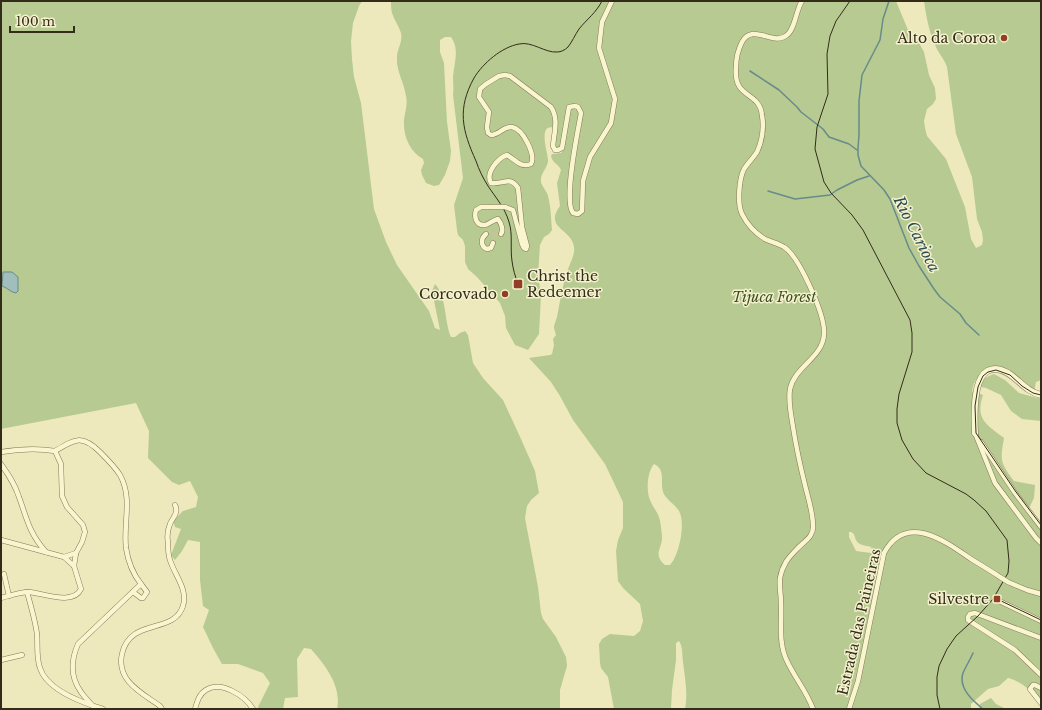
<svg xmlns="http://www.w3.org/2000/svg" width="1042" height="710" viewBox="0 0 1042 710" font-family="'Libre Baskerville',serif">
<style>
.green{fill:#b7ca91;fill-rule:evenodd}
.water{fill:#a0bebc;stroke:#688b8a}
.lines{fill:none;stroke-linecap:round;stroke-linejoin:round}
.stream{stroke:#688b8a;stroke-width:1.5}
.minor-tunnel{stroke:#c8c39c;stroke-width:4.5;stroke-dasharray:4.5 2;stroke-linecap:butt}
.minor-casing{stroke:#847856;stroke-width:5.5}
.tertiary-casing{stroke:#847856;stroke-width:7}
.minor{stroke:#f8f5cf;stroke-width:4.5}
.tertiary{stroke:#f8f5cf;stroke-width:6}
.tram{stroke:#332c1b;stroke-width:1}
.minor-bridge-casing{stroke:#847856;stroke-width:5.5;stroke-linecap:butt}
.minor-bridge{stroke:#f8f5cf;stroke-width:4.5}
.poi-dot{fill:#923e27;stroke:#f4f1cc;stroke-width:1.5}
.labels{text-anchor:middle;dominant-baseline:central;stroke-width:3;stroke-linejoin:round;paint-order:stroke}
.poi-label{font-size:14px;fill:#332c1b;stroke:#f4f1cc;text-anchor:end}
.park-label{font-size:14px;font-style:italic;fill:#3a4f22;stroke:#f4f1cc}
.street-label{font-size:14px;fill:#332c1b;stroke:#f4f1cc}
.water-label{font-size:15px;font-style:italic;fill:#2a4c53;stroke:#f4f1cc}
</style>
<rect width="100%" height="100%" fill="#ede9bc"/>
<g class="green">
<path d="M1,1H362L359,6L353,23L351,41L352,59L354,77L361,103L374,209L386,242L397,265L429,311L435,328L440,330L432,291L435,284C447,297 444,321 451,337H455L460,333L465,331L468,335L473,363L483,378L503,400L521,439L535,471L539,493L531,500L527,506L525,518L538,587L541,613L543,619L556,637L566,657L567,666L560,690V709H337C342,686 325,665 311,649L304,648L297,659L298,697L285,698L283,709H259L258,707L270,683L263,673L238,664H222L213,648L203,627L209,610L203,606L200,580V542L188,540L182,551L175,560L171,555L181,529L175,527L173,521L183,511L196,507L198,497L190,481L179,485L172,482L148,458L149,431L136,403L1,429Z"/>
<path d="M391,1H896L908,30L919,43L924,52L929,75L935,88L936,99L933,104L927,109L924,121L925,128L927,136L946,159L965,207L971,239L976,248L982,245L983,240L982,232L977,219L972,177L956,134L947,67C944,58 938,53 935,45C929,32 926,15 924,1H1041V380L1036,382L1034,392L992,369C980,373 974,379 972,391L983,395C975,419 986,424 1004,438C1000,461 1000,462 1014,481L1035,485L1034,498L1029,508L1041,525V705C1031,691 1025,683 1008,678L999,686L988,689L971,704V709H685C688,693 685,678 683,662C682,655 683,647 679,641L676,643V660L672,690L671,709H614L608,677L601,668L600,663L599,644L602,639L610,634L634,636L640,631L643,621L640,604L623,588L618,581L616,551L618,540L623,528V502L605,464L573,420L560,396L551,382L529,358L550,355L552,354L554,345L553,339L556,335C555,332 554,329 554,326C555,323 556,320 557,317C560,302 562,287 567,272C569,265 573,259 574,252C577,229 542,230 560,206L557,183L561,170C559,164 552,163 551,156L552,154L561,153L564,148L558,149L555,147V128C536,122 549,155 548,162C546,170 540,174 541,182C542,187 547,191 548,196C551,207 551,219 552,230L549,234L544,237L540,245L538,276L541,295L539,334L528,350L515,345L506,328L505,316L500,303L477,277L468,269L465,262V246L463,240L458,235L457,230L454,205L463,178L453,95C454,89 453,83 453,77C454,62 460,50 451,37H445L440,40V52L444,63L447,122L451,151L450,161L445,175L439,185L434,186L426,183L422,175L421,170L424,163L423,159C409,151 403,135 404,120C405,111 408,104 406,96C404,82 396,71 397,57C397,49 403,42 401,33C399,26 394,20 392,13C391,9 391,5 391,1ZM654,464C666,469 660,483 663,492C666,500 675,504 679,511C686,523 679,556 670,565H665C652,554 663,548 662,536C661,529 661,523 659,517C657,511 652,506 650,500C646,491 647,472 654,464ZM849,532H851C855,534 854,536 856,540C859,546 865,545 871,547L873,552L871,553L856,551L849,537Z"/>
<path d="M994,374L1005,380L1019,393L1041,399V421L1022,419L1011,411L1001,395L986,388L981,387C982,379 986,377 994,374Z"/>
<polygon points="991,698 996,704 1006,709 979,709 980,704"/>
</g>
<path class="water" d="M3,272H12L18,277V291L16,293C10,292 8,288 2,286Z"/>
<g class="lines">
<g class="stream">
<polyline points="889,1 883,19 880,40 862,75 859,101 859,135 858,148 858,155 861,166 884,190 890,199 909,248 919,266 934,289 940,297 960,314 966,323 979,335"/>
<polyline points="750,71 779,90 797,107 801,112 823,129 829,137 849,144 857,150"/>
<polyline points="768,191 795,199 830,195 837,190 857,180 869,176"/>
<path d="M973,653C970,660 966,666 963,673C958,688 973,701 983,709"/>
</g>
<polyline class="minor-tunnel" points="486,234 489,233 500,236 501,234"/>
<defs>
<g id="minor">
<path d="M802,1C796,10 795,29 787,35C773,47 753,22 742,42C738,50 736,58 736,67C733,100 759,90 762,115C764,127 762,141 757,152C753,158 748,163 744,169C739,179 737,204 742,214C747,224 755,233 765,239C771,242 778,243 784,247C799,256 825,315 824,333C824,357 795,366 790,389C788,401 791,415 793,427C796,446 800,465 805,485C808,498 813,512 813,526C814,537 803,542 797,549C793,553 789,557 786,562C783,567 781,572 780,578C779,586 781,594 781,603C782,622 778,643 787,661C795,678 807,692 813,709"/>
<path d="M488,207H481L476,210C474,217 476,226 485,225C489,224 493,220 498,219C501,223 504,230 501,234"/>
<path d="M505,207L513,210L522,244L524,248L526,249L527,246L522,227L518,188C510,175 503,185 491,183C485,173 498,158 507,155C516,160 520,168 531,164C536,155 523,129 512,127C504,126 499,135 491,135L488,133L487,127L489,112L479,97L480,89L486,84L499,76L505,75L510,76L551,107C559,119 554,133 553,146L555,150H558L562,148L569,107L575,106L578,107L581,113C578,131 563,200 573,213L578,214L582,211L583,181L590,157L611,123L615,99L599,48L602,22L612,1"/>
<path d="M486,234C481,238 480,246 487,249L491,248L493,243"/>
<polyline points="975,433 995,483 1036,538 1041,543"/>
<polyline points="981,442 1015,493 1041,527"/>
<path d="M55,451C75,439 82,434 100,452C107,459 115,467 120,475C133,498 123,524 126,548C128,561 133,574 141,584L78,644C71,660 70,677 81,692C85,698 91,703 95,709"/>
<path d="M1,452C19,449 37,448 55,451L61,464L62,496L67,507L83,525L85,532L82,542L76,553L74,566"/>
<path d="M1,464C8,474 15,484 19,497C27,519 29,533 46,552"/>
<path d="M1,540L64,557L74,566L81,589C73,606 43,593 29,592C20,592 9,596 1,598"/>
<polyline points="64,557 76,553"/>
<polyline points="4,574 9,596"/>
<polyline points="1008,582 1027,590 1041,594"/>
<path d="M27,592C31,606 35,620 37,634C38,645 36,657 40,668C47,690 83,703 103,709"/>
<polyline points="133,592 141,598 143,598 147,592 141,584"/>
<polyline points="995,599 1041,621"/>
<polyline points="1041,638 975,613 970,614 968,617 968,620 1015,650 1041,675"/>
<polyline points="1,660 22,655"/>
<polyline points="1041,688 1035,685 1033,685 1030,689 1041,703"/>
<path d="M162,709L160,706C142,693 116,681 122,654C130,617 174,635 183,606C188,589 175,576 170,560C168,555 168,548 168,542C167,537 168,529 170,524C173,517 179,513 175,505"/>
<path d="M195,709C197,702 199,694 206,690C221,680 245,696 253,709"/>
<path d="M849,709L858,681L884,553C906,512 945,541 971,559C981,565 991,571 1000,577"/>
</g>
<path id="tertiary" d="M975,433C974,413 971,353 1008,373C1019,380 1027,392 1041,395"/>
</defs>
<use href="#minor" class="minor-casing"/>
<use href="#tertiary" class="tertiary-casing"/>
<use href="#minor" class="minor"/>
<use href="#tertiary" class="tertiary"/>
<g class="tram">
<polyline points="850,1 836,21 830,36 827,54 828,94 817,127 815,149 824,182 831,193 852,215 863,230 910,320 912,333 912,352 899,394 897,409 897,423 902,440 913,459 926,473 966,494 974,500 986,511 1007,540 1009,561 1008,573 993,599 978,616 956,636 947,649 939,666 937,677 937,695 940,709"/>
<path d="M518,284C515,276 513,269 512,261C510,248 513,234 509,222C505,208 496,198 488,186C483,178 479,170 476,161C462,130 457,109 474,78C483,63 502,47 519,44C532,41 545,53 557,52C561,52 565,50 568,47C572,42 575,35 579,29C587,19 596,13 602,1"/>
<polyline points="1041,395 1033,393 1022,386 1010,375 996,370 988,372 983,376 978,387 975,406 976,433 1016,492 1041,525"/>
<polyline points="997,599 1041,620"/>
</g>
<defs>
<g id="minor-bridge">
<polyline points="488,207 505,207"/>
<polyline points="1000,577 1008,582"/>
</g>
</defs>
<use href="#minor-bridge" class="minor-bridge-casing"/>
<use href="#minor-bridge" class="minor-bridge"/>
</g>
<g class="poi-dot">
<circle cx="1004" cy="38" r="4"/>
<rect x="513" y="279" width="10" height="10" rx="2"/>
<circle cx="505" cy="294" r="4"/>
<rect x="993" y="595" width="8" height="8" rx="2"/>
</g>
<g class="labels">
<g class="poi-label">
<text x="996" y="38">Alto da Coroa</text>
<text x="527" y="276" text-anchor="start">Christ the<tspan x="527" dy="16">Redeemer</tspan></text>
<text x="497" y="294">Corcovado</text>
<text x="989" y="599">Silvestre</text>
</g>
<g class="park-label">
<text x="774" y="297">Tijuca Forest</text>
</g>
<g class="street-label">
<text transform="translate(859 622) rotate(-77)">Estrada das Paineiras</text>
</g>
<g class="water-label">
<text transform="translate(917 234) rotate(63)">Rio Carioca</text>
</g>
</g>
<rect width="1042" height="710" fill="none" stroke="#332c1b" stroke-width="4"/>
<path d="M10 26v6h64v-6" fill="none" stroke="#332c1b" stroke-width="2"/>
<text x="16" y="26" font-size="12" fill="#332c1b" stroke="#f4f1cc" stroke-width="3" paint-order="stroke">100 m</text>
</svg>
